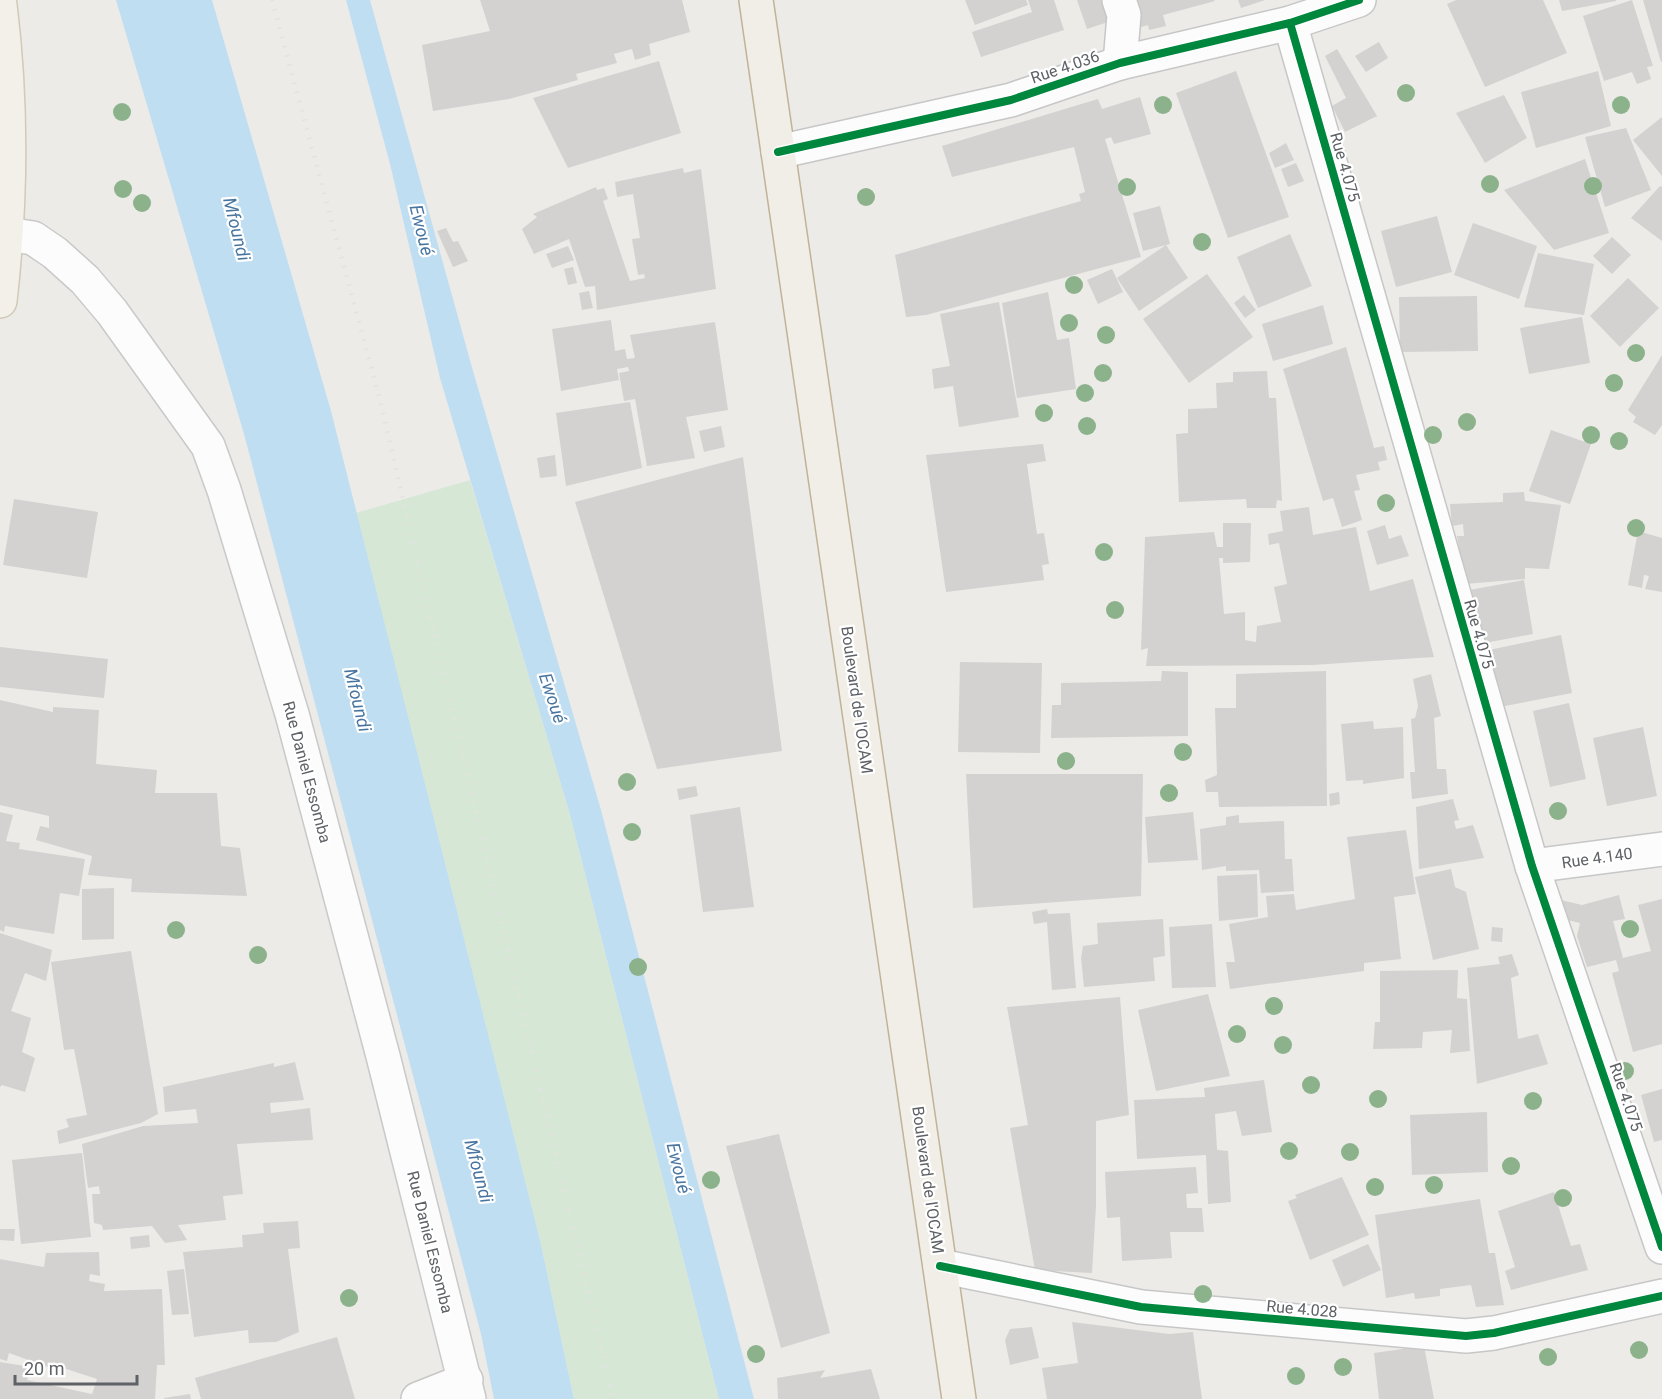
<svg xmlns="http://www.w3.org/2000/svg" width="1662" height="1399" viewBox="0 0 1662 1399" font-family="Roboto,sans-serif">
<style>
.green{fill:#d7e7d5}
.water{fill:#c0def2}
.building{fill:#d3d2d1}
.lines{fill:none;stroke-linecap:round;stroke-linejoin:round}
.minor-casing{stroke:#c7c7c7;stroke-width:36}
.tertiary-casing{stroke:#c7c7c7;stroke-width:36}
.secondary-casing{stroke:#c9c9c9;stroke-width:36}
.primary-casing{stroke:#d2c9b8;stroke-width:36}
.trunk-casing{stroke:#c1b398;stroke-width:36}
.minor{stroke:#fcfcfc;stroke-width:33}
.tertiary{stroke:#fcfcfc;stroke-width:33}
.secondary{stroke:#fcfcfc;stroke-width:33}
.primary{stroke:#f2f0e9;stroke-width:33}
.trunk{stroke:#f0eee6;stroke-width:33}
.rail{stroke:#e3e2e2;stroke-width:4.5;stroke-dasharray:1.5 8;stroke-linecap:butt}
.cycleway-casing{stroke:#fff;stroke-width:11}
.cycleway{stroke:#00873e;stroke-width:8}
.tree{fill:#8cb28b}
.labels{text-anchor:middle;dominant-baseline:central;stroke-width:4.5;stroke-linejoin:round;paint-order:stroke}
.street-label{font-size:16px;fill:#5e6165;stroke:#fff}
.water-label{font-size:18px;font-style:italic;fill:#4875a0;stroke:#fff}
</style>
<rect width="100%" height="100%" fill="#ecebe8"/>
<polygon class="green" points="470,480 569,811 719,1399 574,1399 540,1240 356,513"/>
<g class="water">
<polygon points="116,0 212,0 331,411 540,1240 574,1399 494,1399 481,1334 244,434"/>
<polygon points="346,0 370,0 473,371 601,810 754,1399 719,1399 569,811 440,378 390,164"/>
</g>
<g class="building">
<polygon points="480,0 682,0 690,32 649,44 651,55 635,60 632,49 614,54 617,63 576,74 578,80 509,99 433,111 422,45 490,31"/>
<polygon points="965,0 1026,0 1028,5 975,25"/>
<polygon points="1028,0 1054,0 1064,30 981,57 972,32 1032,12"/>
<polygon points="1077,0 1110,0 1117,19 1087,29"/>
<polygon points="1128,0 1214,0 1215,1 1163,15 1166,26 1149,30 1148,25 1138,28"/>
<polygon points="1238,0 1265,0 1241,8"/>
<polygon points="1456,0 1543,0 1567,53 1485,87 1447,4"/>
<polygon points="1559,0 1616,0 1616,1 1562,11"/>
<polygon points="1632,0 1653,66 1647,67 1651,79 1637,84 1632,72 1604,81 1583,16"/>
<polygon points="1643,0 1662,0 1662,62 1661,62"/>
<polygon points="1379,42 1388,58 1366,72 1355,56"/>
<polygon points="1337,49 1377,116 1345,132 1332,106 1346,98 1325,56"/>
<polygon points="659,61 681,133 568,168 533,98"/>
<polygon points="1236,71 1289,217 1228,238 1176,93"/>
<polygon points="1598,71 1611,126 1536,148 1521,92"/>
<polygon points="1504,95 1527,138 1485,163 1456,113"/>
<polygon points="1140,97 1151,134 1114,144 1111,137 1105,139 1141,257 926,315 906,317 895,255 1081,201 1079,194 1085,192 1074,147 952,177 942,146 1098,99 1102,109"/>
<polygon points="1662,117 1662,176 1633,140"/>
<polygon points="1626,128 1651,190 1605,207 1585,137"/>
<polygon points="1286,143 1294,160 1275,168 1269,153"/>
<polygon points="1585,159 1609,233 1554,250 1504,190"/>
<polygon points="1296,163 1304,181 1288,187 1281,169"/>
<polygon points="683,168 684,173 701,169 716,289 597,310 595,286 585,287 569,239 534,254 522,229 537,217 533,214 596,187 597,190 604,188 608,199 603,201 630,281 645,278 644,274 638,275 632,239 640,238 633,194 617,197 615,182"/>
<polygon points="1660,186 1662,187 1662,241 1631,218"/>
<polygon points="1160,206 1170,244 1143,251 1133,213"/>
<polygon points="1437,216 1452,272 1396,287 1381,231"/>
<polygon points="1473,223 1537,246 1519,299 1454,275"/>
<polygon points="446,228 453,242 458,241 468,261 453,267 437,231"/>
<polygon points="1290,234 1312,286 1258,308 1237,257"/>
<polygon points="1612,237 1631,255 1612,274 1593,256"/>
<polygon points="1166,245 1188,278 1139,311 1117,278"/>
<polygon points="568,246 574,260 552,268 546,254"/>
<polygon points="1538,253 1594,264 1584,315 1524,307"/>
<polygon points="573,267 577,283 568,285 564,269"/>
<polygon points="1112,269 1123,292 1098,304 1087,280"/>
<polygon points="1207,274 1253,337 1189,383 1143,319"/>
<polygon points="1628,278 1659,308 1620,347 1590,316"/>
<polygon points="589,291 593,308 582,310 579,293"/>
<polygon points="1048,292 1057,340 1069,338 1076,389 1017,398 1002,303"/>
<polygon points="1244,295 1256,310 1245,318 1234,303"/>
<polygon points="1477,296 1478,351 1400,352 1399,297"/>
<polygon points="999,302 1019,417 959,427 953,386 934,389 932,369 950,366 940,314"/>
<polygon points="1323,305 1333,344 1273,361 1262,324"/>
<polygon points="1582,317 1590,363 1529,374 1520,328"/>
<polygon points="611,320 615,351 625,349 627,359 635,358 630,335 715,322 728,410 686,417 695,458 647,466 635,399 624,401 619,373 629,371 628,367 617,369 619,380 561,391 552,329"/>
<polygon points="1346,347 1374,448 1384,446 1387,460 1378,462 1380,470 1356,475 1360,490 1354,491 1362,520 1342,527 1333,498 1323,501 1283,369"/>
<polygon points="1662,355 1662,425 1655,435 1633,422 1636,417 1628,410"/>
<polygon points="1267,371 1269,398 1276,398 1282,501 1277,500 1276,508 1247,508 1246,499 1179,502 1176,434 1188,433 1188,409 1217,408 1216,383 1233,382 1233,372"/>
<polygon points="630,402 642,468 566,486 556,413"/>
<polygon points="721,426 725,447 704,452 699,431"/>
<polygon points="1551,430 1591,444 1570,504 1529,491"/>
<polygon points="1043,444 1046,461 1027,464 1037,534 1044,533 1049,564 1042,565 1044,580 946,592 926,455"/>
<polygon points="555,455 557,476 540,478 537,458"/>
<polygon points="743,457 782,751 657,769 575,502"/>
<polygon points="1524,492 1525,501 1561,505 1549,569 1525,568 1525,579 1465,584 1457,536 1464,536 1463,524 1452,526 1450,504 1503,502 1503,493"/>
<polygon points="14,499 98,512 87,578 3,565"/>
<polygon points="1309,507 1313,535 1356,527 1370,591 1413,579 1434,657 1312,665 1146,666 1148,648 1141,650 1145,537 1214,532 1217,547 1223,547 1223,523 1251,523 1250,562 1223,563 1223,558 1219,558 1224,614 1245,612 1245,640 1256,642 1257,626 1281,622 1274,587 1287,584 1279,543 1269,545 1268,534 1283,531 1280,511"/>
<polygon points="1385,525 1389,539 1401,535 1409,556 1377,565 1367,531"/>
<polygon points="1638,531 1662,538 1662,592 1645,589 1649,576 1644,575 1642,588 1628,585"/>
<polygon points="1524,580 1533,634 1474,645 1464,591"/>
<polygon points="1561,635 1572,693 1500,707 1489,650"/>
<polygon points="0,647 108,659 104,698 0,687"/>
<polygon points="960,662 1042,663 1040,753 958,752"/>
<polygon points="1162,671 1188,672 1188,736 1051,738 1052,705 1061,705 1061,683 1161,681"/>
<polygon points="1326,671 1327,806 1219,807 1218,792 1206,792 1205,780 1217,775 1215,708 1236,708 1236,674"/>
<polygon points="1431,674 1441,716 1434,718 1437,769 1446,769 1448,794 1412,799 1410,772 1415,772 1411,719 1415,718 1418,706 1413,679"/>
<polygon points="0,700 53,712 53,707 99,710 96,764 157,770 155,793 217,793 221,846 240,848 247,896 131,892 132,879 88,875 92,856 36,840 40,826 49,828 49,816 0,805"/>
<polygon points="1569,703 1586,779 1550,787 1533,711"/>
<polygon points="1373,721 1374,729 1403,727 1404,778 1363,784 1363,780 1346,781 1341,724"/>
<polygon points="1643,727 1657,796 1607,806 1593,738"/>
<polygon points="966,774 1143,774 1141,896 973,908"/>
<polygon points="696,786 698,796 679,800 677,789"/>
<polygon points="1339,792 1340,804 1330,806 1329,794"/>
<polygon points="1453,799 1459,820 1454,821 1456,829 1473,825 1484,858 1419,869 1416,807"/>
<polygon points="740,807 754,907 703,912 690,815"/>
<polygon points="0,812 13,815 6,841 20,843 19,849 85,859 79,896 60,893 54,934 5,926 4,932 0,930"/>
<polygon points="1193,812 1198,860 1148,863 1145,817"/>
<polygon points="1239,815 1239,823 1284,821 1285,859 1292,859 1294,891 1261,893 1259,870 1226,871 1226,866 1202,870 1200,829 1226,825 1226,817"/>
<polygon points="1406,830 1416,894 1394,897 1401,959 1364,963 1364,971 1230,989 1226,962 1235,962 1229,924 1268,917 1266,896 1294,894 1296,910 1355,899 1347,837"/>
<polygon points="1451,869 1455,887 1466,892 1479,949 1433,960 1415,877"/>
<polygon points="1257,874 1258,917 1219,921 1217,876"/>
<polygon points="114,888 114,939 82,940 82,889"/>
<polygon points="1619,895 1625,919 1613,921 1623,958 1651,951 1638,905 1662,899 1662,1044 1633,1052 1612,973 1619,971 1616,960 1587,967 1577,936 1580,923 1558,918 1561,900 1582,905"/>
<polygon points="1047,909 1048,914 1070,913 1076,988 1052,990 1047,922 1034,924 1032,912"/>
<polygon points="1163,919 1165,956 1153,958 1155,981 1084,987 1081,958 1083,946 1098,944 1097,923"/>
<polygon points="1212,924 1216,987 1172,988 1169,927"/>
<polygon points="1492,927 1503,928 1502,942 1491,941"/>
<polygon points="0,933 52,950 46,981 25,973 11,1011 31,1018 22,1052 35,1058 25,1092 2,1085 0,1087"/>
<polygon points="131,951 158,1114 141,1123 59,1144 57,1131 69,1127 66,1119 87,1115 74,1049 64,1050 51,962"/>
<polygon points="1512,954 1519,975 1511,978 1518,1039 1538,1034 1548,1064 1477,1084 1467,968 1500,964 1498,957"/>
<polygon points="1458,970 1457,998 1467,999 1470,1051 1450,1053 1452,1030 1423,1032 1422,1048 1373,1049 1375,1022 1380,1022 1380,971"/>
<polygon points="1208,994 1230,1076 1156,1091 1138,1010"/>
<polygon points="1120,997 1129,1115 1096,1121 1096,1205 1092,1273 1035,1270 1010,1128 1028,1125 1007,1007"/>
<polygon points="295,1062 304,1100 270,1103 271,1113 310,1108 313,1140 237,1144 243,1194 223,1196 226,1220 178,1225 187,1240 165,1243 152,1226 103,1230 102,1225 94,1223 92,1194 100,1194 99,1186 88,1188 82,1144 143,1126 198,1123 196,1109 165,1112 163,1087 274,1063 274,1067"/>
<polygon points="1264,1080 1272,1132 1242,1136 1236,1111 1215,1114 1217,1150 1228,1151 1231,1202 1208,1204 1206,1155 1137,1159 1134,1100 1205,1097 1204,1088"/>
<polygon points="1662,1089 1662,1140 1654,1142 1641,1095"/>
<polygon points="1487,1112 1488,1172 1412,1175 1410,1115"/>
<polygon points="779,1134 830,1333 781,1348 726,1146"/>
<polygon points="82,1153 91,1237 21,1244 12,1160"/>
<polygon points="1196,1167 1198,1193 1186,1194 1187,1208 1202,1208 1204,1232 1170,1232 1172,1258 1122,1261 1120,1217 1107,1218 1105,1172"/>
<polygon points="1342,1177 1369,1235 1310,1260 1288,1201 1297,1198 1295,1195"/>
<polygon points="1554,1192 1571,1246 1580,1244 1588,1270 1511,1290 1505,1271 1515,1267 1498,1211"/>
<polygon points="1480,1199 1489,1253 1495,1253 1504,1305 1476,1307 1471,1285 1440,1289 1440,1296 1415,1299 1414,1293 1386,1298 1375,1215"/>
<polygon points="298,1221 300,1248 288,1249 299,1332 276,1342 249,1343 248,1330 194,1337 183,1252 243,1247 242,1235 264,1233 263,1223"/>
<polygon points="0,1229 15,1229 14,1241 0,1240"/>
<polygon points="149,1235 150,1247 131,1249 130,1237"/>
<polygon points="1368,1244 1381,1270 1343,1287 1332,1260"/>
<polygon points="99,1252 100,1276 90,1274 89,1281 105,1284 104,1291 162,1289 165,1365 157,1365 155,1399 0,1399 0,1362 31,1367 27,1380 92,1394 97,1379 54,1365 53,1369 9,1353 7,1361 0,1359 0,1259 44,1267 46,1253"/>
<polygon points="184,1269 189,1314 172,1315 167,1271"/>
<polygon points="1072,1322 1169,1334 1193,1332 1202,1399 1047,1399 1042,1368 1078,1363"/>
<polygon points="1032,1327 1039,1358 1010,1365 1005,1340 1010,1329"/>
<polygon points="337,1337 355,1399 201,1399 195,1378"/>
<polygon points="1424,1346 1434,1399 1379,1399 1374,1353"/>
<polygon points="871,1369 880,1399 778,1399 777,1378 825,1370 820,1378"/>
<polygon points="190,1394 191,1399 164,1399 164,1398"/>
</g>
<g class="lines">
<defs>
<g id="minor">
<polyline points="1119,0 1124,15 1120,63"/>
<polyline points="1290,23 1532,866 1662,1247"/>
<polyline points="1532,866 1662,849"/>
<polyline points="940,1266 1141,1307 1466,1336 1494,1333 1662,1296"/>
<polyline points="418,1399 466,1380"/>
</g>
<polyline id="tertiary" points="778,152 1011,100 1120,63 1290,23 1359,0"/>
<polyline id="secondary" points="0,233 33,238 55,253 85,280 112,312 208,446 224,490 292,714 383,1056 469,1399"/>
<path id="primary" d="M0,5C12,102 11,204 0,301"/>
<polyline id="trunk" points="756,0 959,1399"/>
</defs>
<use href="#minor" class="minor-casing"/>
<use href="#tertiary" class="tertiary-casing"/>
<use href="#secondary" class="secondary-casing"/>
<use href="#primary" class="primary-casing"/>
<use href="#trunk" class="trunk-casing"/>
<use href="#minor" class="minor"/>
<use href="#tertiary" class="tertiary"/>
<use href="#secondary" class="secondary"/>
<use href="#primary" class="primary"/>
<use href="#trunk" class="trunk"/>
<polyline class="rail" points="272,0 379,396 613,1399"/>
<defs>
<g id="cycleway">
<polyline points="1290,23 1532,866 1662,1247"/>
<polyline points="778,152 1011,100 1120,63 1290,23 1359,0"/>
<polyline points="940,1266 1141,1307 1466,1336 1494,1333 1662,1296"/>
</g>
</defs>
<use href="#cycleway" class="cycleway-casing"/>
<use href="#cycleway" class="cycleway"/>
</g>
<g class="tree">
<circle cx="1406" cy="93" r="9"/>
<circle cx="1163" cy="105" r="9"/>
<circle cx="1621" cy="105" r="9"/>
<circle cx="122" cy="112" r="9"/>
<circle cx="1490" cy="184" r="9"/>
<circle cx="1593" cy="186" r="9"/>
<circle cx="1127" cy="187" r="9"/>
<circle cx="123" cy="189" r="9"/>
<circle cx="866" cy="197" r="9"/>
<circle cx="142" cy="203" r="9"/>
<circle cx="1202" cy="242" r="9"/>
<circle cx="1074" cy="285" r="9"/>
<circle cx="1069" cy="323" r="9"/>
<circle cx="1106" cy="335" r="9"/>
<circle cx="1636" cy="353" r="9"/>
<circle cx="1103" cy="373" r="9"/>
<circle cx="1614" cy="383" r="9"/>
<circle cx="1085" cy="393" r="9"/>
<circle cx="1044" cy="413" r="9"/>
<circle cx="1467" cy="422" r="9"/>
<circle cx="1087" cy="426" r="9"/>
<circle cx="1433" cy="435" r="9"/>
<circle cx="1591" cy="435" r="9"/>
<circle cx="1619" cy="441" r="9"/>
<circle cx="1386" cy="503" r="9"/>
<circle cx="1636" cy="528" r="9"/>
<circle cx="1104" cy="552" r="9"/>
<circle cx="1115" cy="610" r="9"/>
<circle cx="1183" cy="752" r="9"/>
<circle cx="1066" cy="761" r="9"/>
<circle cx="627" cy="782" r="9"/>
<circle cx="1169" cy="793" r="9"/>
<circle cx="1558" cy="811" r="9"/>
<circle cx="632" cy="832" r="9"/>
<circle cx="1630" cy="929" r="9"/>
<circle cx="176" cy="930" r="9"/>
<circle cx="258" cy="955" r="9"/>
<circle cx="638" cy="967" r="9"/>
<circle cx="1274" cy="1006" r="9"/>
<circle cx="1237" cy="1034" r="9"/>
<circle cx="1283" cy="1045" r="9"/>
<circle cx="1625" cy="1071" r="9"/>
<circle cx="1311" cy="1085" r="9"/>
<circle cx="1378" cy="1099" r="9"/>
<circle cx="1533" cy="1101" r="9"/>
<circle cx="1289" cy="1151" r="9"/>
<circle cx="1350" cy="1152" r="9"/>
<circle cx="1511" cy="1166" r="9"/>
<circle cx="711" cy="1180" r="9"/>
<circle cx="1434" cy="1185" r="9"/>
<circle cx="1375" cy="1187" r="9"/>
<circle cx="1563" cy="1198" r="9"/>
<circle cx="1203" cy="1294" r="9"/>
<circle cx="349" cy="1298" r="9"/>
<circle cx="1639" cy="1350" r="9"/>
<circle cx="756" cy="1354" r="9"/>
<circle cx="1548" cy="1357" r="9"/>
<circle cx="1343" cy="1367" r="9"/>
<circle cx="1296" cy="1376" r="9"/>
</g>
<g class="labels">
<g class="street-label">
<text transform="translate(1065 67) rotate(-19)">Rue 4.036</text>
<text transform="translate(1345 167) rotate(74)">Rue 4.075</text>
<text transform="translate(1479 634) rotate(74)">Rue 4.075</text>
<text transform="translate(857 700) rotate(82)">Boulevard de l'OCAM</text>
<text transform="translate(307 772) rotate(75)">Rue Daniel Essomba</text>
<text transform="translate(1597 858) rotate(-8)">Rue 4.140</text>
<text transform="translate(1626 1097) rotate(71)">Rue 4.075</text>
<text transform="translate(928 1180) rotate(82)">Boulevard de l'OCAM</text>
<text transform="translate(430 1242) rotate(76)">Rue Daniel Essomba</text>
<text transform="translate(1302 1309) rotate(5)">Rue 4.028</text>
</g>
<g class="water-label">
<text transform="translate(237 229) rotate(76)">Mfoundi</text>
<text transform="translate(422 230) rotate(76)">Ewoué</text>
<text transform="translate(553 698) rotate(72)">Ewoué</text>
<text transform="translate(358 700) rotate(76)">Mfoundi</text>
<text transform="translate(679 1168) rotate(76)">Ewoué</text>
<text transform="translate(479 1171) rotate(75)">Mfoundi</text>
</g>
</g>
<path d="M15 1375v9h122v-9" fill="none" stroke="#5e6165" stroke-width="3"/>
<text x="24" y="1375" font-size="18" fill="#5e6165" stroke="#ffffff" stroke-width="4.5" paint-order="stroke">20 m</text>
</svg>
